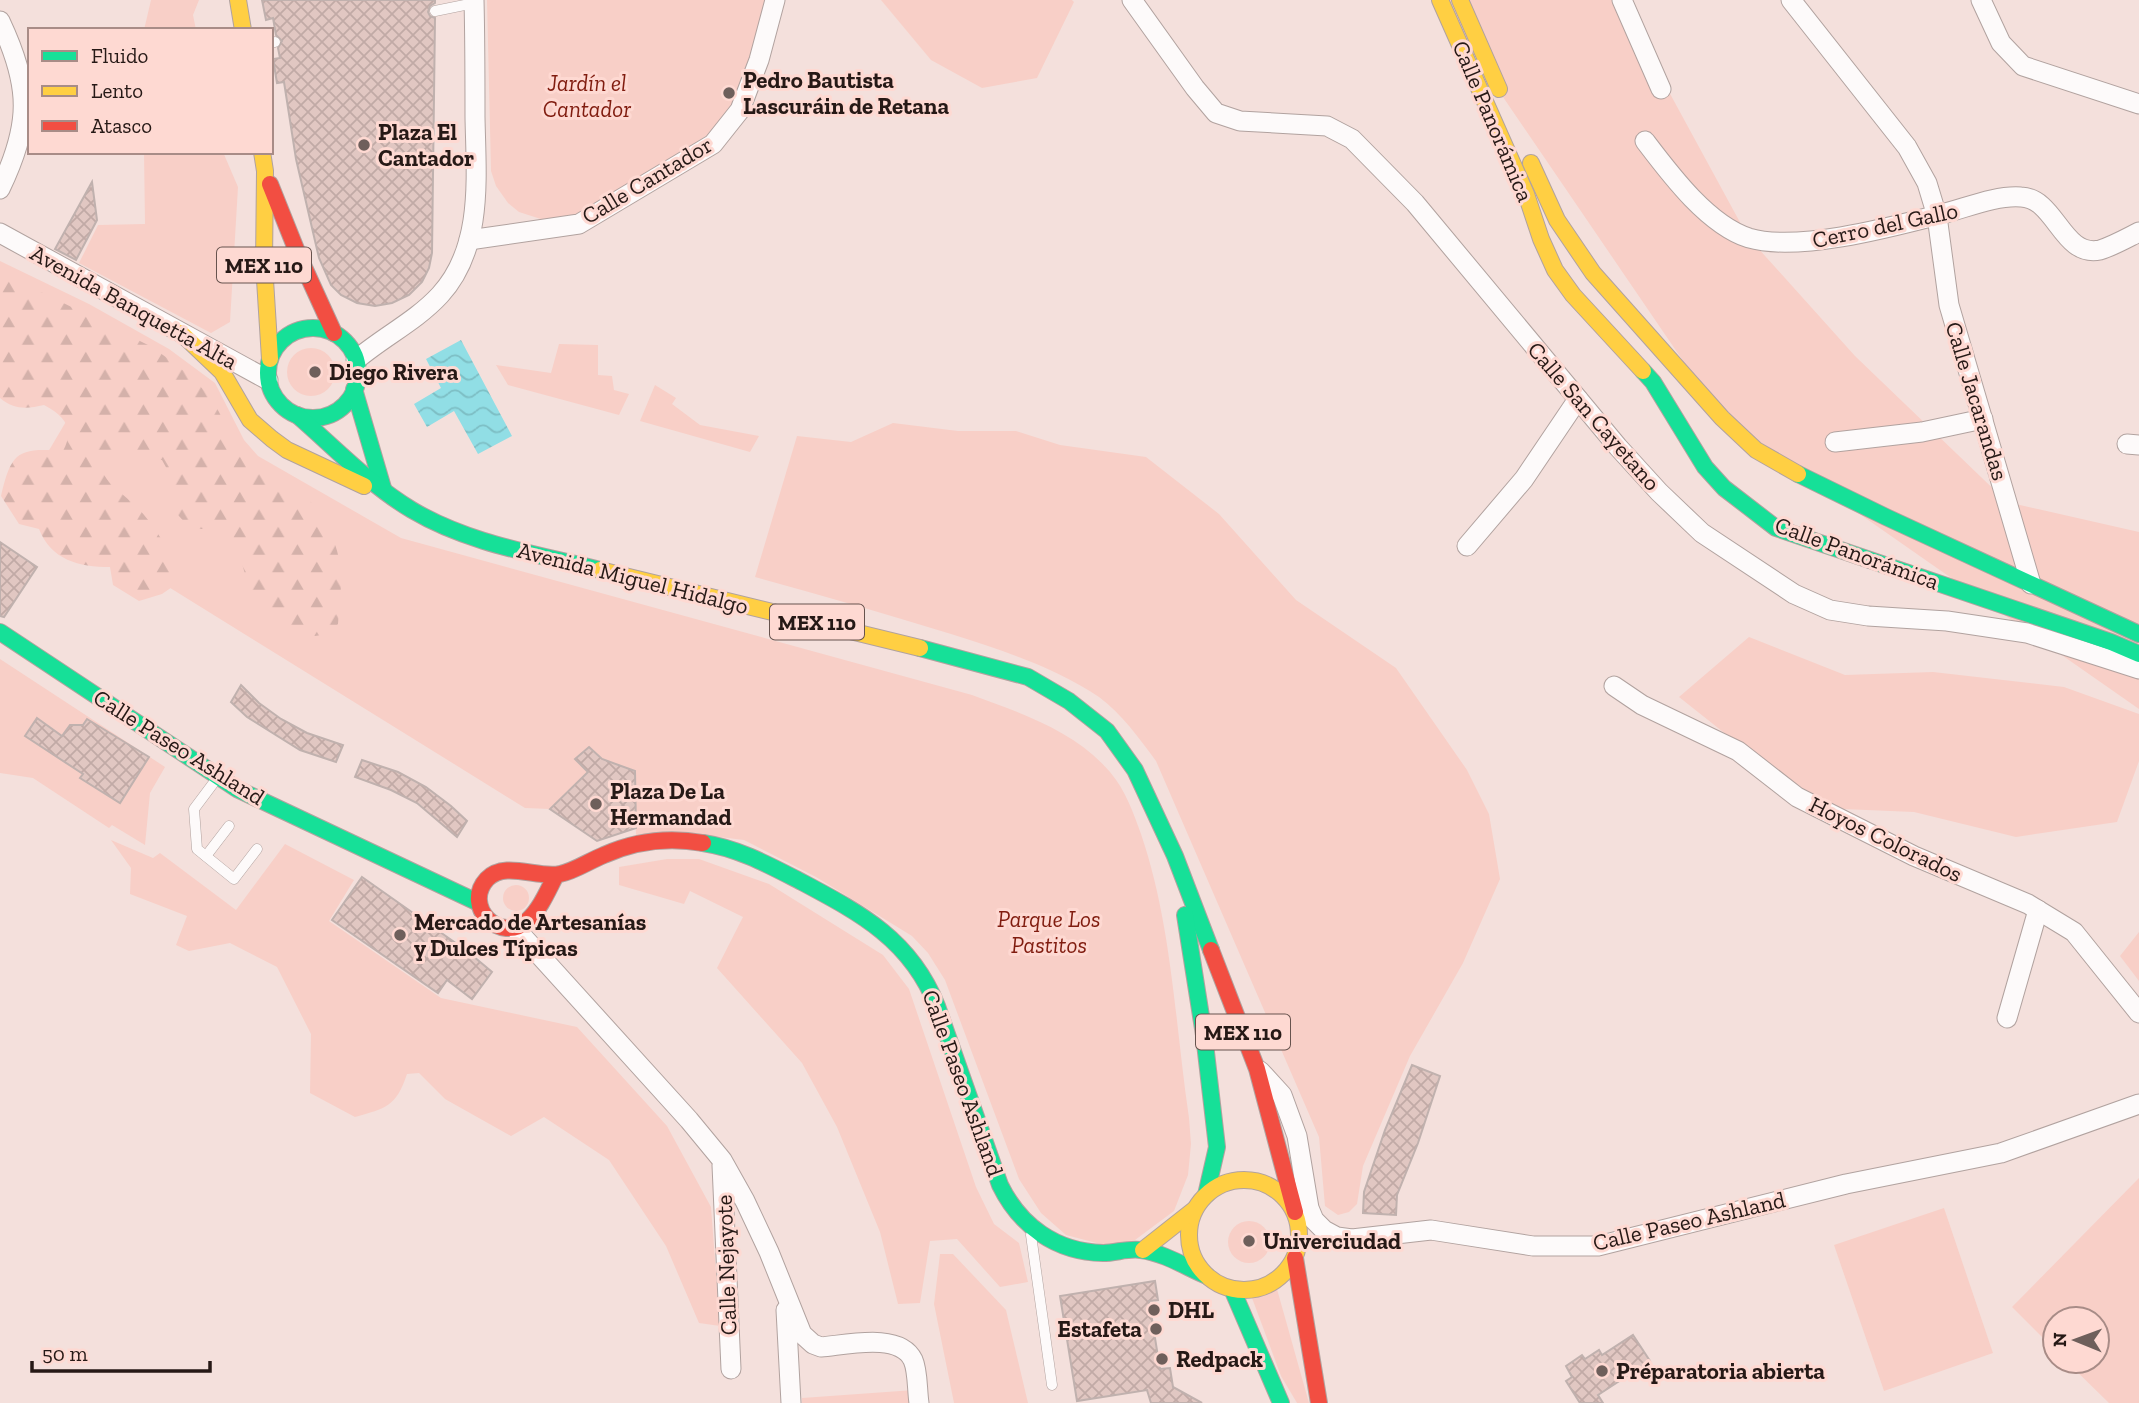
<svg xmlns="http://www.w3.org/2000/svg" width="2139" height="1403" viewBox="0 0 2139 1403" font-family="'Zilla Slab',serif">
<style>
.green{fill:#f8cfc7}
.forest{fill:url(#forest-firs)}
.water{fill:url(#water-waves)}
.building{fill:url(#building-cross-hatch);stroke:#c0b1ae;stroke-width:2}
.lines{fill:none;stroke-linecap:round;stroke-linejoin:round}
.lane-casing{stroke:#b1a29f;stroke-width:11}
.street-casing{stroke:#b1a29f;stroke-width:21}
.fast-casing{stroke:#b1a29f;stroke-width:18}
.slow-casing{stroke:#b1a29f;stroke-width:18}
.jam-casing{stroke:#b1a29f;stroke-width:18}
.lane{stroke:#fdfafa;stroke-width:10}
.street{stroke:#fdfafa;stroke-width:19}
.fast{stroke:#16e098;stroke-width:16}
.slow{stroke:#ffcf43;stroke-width:16}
.jam{stroke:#f24e42;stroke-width:16}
.poi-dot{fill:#6e5f5b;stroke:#fed9d2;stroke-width:2.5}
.labels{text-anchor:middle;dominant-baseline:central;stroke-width:6;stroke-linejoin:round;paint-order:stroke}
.shield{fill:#fed9d2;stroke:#67534e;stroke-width:2}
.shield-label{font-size:21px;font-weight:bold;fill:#261916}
.poi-label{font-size:23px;font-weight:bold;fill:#261916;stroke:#fed9d2;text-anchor:start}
.park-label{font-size:23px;font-style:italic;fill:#801c0f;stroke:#fed9d2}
.street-label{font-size:23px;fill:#261916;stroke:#fed9d2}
</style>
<defs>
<pattern id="forest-firs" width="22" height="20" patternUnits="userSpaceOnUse" patternTransform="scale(1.75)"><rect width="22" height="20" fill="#f8cfc7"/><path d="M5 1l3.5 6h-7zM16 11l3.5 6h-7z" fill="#d4b1aa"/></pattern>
<pattern id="water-waves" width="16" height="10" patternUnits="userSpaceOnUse" patternTransform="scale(1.75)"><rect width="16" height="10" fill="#91dee5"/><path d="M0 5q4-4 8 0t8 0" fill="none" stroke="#7dbec4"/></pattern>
<pattern id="building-cross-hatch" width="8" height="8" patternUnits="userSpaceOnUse" patternTransform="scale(1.75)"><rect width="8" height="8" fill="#e1c7c2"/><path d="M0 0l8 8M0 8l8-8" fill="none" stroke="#c1aaa6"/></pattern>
</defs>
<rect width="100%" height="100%" fill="#f4e0dc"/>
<g class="green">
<polygon points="151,0 199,0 193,15 196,30 144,30"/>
<polygon points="487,0 768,0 739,97 717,129 580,215 547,221 519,212 508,203 496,186 491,171"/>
<polygon points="881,0 1072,0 1074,2 1037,78 982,88 931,60"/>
<polygon points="1449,0 1619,0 1748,237 1855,356 2007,502 2139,532 2139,709 1722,418 1445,12"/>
<polygon points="144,152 223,152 238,187 230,322 211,333 79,263 98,225 145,224"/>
<path d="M0,261L89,304L169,349L215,383L244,440L258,456L401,538L972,695C1021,713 1075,731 1110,772C1126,791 1133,812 1141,834C1172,925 1175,1023 1189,1118L1191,1144L1188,1175L1174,1211L1135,1240L1108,1246L1066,1235L1041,1213L1019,1179L945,980L928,953L912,936L816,877L744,840L695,834L636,839L635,772L602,759L589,747L576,759L588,772L550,809L525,808L22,496L77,403L0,357Z"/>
<polygon points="559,344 598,345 598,375 612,376 614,390 629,394 619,415 508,385 496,365 551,373"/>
<circle cx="311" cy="372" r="24"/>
<polygon points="655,385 676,398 672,404 700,425 759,436 750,452 640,421"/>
<path d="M893,423L958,431H1016L1060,445L1146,457L1219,514L1296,600L1396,668L1467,770L1489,814L1500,879L1463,963L1410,1056L1363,1166L1357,1204L1349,1212L1338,1215L1325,1206L1319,1137L1156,761C1139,738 1122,714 1099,697C1055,667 1001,650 951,634C886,614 821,595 755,577L797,436L851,442Z"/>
<polygon points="1749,637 1845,675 1933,672 2064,687 2139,714 2139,761 2117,822 2016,837 1914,812 1819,808 1679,697"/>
<polygon points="0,659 165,767 150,793 145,845 112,825 109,828 33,778 0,773"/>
<path d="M111,840L153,858L160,853L236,910L285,844L354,880L329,921L441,998L577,1027L667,1126L711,1207L720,1326L699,1323L666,1246L609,1160L544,1117L511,1136L445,1099L419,1073L407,1074C396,1107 386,1108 355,1117L310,1093L311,1034L277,967L230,943L189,951L176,945L187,916L130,894L131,868Z"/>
<polygon points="667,859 699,859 769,884 883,955 909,989 976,1187 994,1224 1019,1243 1028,1282 1000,1287 957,1239 930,1241 920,1303 898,1304 880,1232 837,1127 802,1063 717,968 743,917 690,891 684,904 619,885 619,867"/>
<circle cx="516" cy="898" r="13"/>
<polygon points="2139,932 2139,981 2120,956"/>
<polygon points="2139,1178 2139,1403 2109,1403 2066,1361 2097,1361 2097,1319 2055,1319 2055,1350 2012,1307"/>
<polygon points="1944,1208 1993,1353 1884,1391 1834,1245"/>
<circle cx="1249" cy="1242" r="21"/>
<polygon points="940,1254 953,1254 1006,1310 1028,1403 954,1403 934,1304"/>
<polygon points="1277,1289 1309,1403 1297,1403 1281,1376 1252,1298"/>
<polygon points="914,1390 915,1403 802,1403 802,1398"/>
</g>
<path class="forest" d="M0,269L11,277L150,346C176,364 204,383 219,412C228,429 232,449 247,464C261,477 282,481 299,492C320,505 337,540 340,565C343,583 339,605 338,624L328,634L315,636L279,623L266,611L248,585L238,549L230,538L207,529H191L178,515L171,496L172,478L162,460L129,459L115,450L99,452C99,483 119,489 138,508C153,524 169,549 176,569C178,574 176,580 175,585L162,594L139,601L113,585L110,567C79,567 51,560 39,529L19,524L1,496C11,453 17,447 63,451C75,429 65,416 44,405C27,409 14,410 0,398Z"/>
<polygon class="water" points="461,340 512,436 478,454 454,411 427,427 414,404 441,388 426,359"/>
<g class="building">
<polygon points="262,0 435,0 435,3 430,6 428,12 430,16 435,18 432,253 429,268 422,282 409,295 392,303 375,306 357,303 341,295 331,285 319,258 296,159 284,82 277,83 273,59 280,58 278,48 282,41 276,35 273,18 266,20"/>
<polygon points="92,182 97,220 76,260 55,249"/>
<polygon points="0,542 37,567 4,617 0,616"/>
<polygon points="241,685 259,703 281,719 307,733 343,745 336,762 300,750 247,717 231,702"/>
<polygon points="37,718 62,736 70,725 83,725 87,719 149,757 120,803 80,778 83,774 25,736"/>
<polygon points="589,747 602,759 635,771 636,828 597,841 550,809 588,772 575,759"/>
<polygon points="362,760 398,772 426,787 451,806 467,821 457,837 417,803 391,790 355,777"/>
<polygon points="362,877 467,951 492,972 472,999 447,980 438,993 332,920"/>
<polygon points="1412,1065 1440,1076 1418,1143 1397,1195 1396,1215 1363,1213 1364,1192 1385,1130"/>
<polygon points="1155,1281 1158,1300 1149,1301 1160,1369 1170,1368 1173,1387 1202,1403 1151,1403 1147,1390 1077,1401 1060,1296"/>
<polygon points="1633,1335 1650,1361 1598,1395 1603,1403 1580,1403 1566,1381 1572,1377 1566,1366 1582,1355 1585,1359 1599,1350 1602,1355"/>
</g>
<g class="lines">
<defs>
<g id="lane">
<polyline points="435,11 474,3"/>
<polyline points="271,43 275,42"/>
<polyline points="218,777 194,809 197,849 234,879 257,849"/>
<polyline points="206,856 229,826"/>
<polyline points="1031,1235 1052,1385"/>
</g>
<g id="street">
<polyline points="1132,0 1195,88 1216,113 1240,121 1327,126 1352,139 1415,203 1618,447 1659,492 1702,533 1794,594 1830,610 1868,616 1947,621 2027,633 2139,669"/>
<polyline points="1622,0 1661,89"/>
<polyline points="1791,0 1907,147 1927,183 1937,216 1949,305 2031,584"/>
<polyline points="1981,0 2001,43 2023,66 2139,104"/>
<path d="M0,21C31,87 31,124 0,189"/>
<path d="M1645,141C1670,174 1708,225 1749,238C1797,252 1888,228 1938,215C1964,209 1994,195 2021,197C2056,198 2062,258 2100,250C2113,246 2127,238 2139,232"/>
<polyline points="0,233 268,380"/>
<polyline points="469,240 579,224 713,144 740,110 759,60 775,0"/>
<path d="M356,360C383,337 416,321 440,295C484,247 476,176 475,117C475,78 475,39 474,0"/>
<polyline points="1835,442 1922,432 1983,419"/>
<polyline points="2127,444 2139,445"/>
<polyline points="1467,546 1524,479 1578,399"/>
<polyline points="1614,686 1642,705 1738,751 1797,797 1914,856 2028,904 2074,932 2139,1013"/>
<path d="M515,928L689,1120L722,1160L745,1201L769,1252L802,1334L813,1344L821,1347C846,1345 900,1332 913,1360C918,1371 917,1390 919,1403"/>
<polyline points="2007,1018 2038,910"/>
<polyline points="1260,1071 1282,1095 1297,1136 1309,1208 1314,1220 1324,1230 1337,1237 1352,1239 1431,1230 1533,1246 1598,1246 1846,1184 2001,1153 2139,1104"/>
<polyline points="722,1165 731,1369"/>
<polyline points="786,1310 791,1403"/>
</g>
<g id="fast">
<circle cx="313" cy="373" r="45"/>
<polyline points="1643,371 1653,382 1705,467 1724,488 1776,528 2111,642 2139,654"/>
<polyline points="354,389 383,488"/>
<path d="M297,415C334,447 370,485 412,510C469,544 537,554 600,570"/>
<polyline points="1798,474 1886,517 2139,634"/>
<polyline points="0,632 237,789 479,903"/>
<polyline points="920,648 1028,677 1069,701 1107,731 1135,770 1175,856 1211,950"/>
<path d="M703,843C737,848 767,864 798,880C858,912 910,938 937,1006L1000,1185C1020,1226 1056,1252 1103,1253C1116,1253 1128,1248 1141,1250C1164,1253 1186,1267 1207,1276"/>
<polyline points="1185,915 1204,1035 1217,1147 1206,1195"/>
<polyline points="1232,1289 1281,1403"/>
</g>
<g id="slow">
<polyline points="238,0 243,30"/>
<polyline points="1440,0 1526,194 1541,239 1555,270 1573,295 1643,371"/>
<polyline points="1460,0 1499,89"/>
<polyline points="262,152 265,171 264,264 270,359"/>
<polyline points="1531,163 1557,220 1593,273 1722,418 1756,450 1798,474"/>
<polyline points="181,333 222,372 250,420 272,439 287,450 364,486"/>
<polyline points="600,570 920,648"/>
<circle cx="1244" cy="1235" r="55"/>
<polyline points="1143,1250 1195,1209"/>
</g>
<g id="jam">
<polyline points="270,184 298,254 334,333"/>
<path d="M556,875C548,890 541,908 528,920C500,945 462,906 487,879C505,860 538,879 560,874C575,871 589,861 604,855C635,841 669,837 703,843"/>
<polyline points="1211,950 1257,1069 1295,1212"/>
<polyline points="1295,1258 1319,1403"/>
</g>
</defs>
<use href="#lane" class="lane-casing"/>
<use href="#street" class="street-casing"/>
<use href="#fast" class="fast-casing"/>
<use href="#slow" class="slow-casing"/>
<use href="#jam" class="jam-casing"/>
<use href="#lane" class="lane"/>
<use href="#street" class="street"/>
<use href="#fast" class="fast"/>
<use href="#slow" class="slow"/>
<use href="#jam" class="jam"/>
</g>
<g class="poi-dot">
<circle cx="729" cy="93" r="7"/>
<circle cx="364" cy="145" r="7"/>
<circle cx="315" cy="372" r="7"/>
<circle cx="596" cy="804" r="7"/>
<circle cx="400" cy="935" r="7"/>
<circle cx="1249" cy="1241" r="7"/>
<circle cx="1154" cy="1310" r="7"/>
<circle cx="1156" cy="1329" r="7"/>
<circle cx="1162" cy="1359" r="7"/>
<circle cx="1602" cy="1371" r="7"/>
</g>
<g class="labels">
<g class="shield">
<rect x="217" y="247.5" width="94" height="35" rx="5"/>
<rect x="770" y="604.5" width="94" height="35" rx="5"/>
<rect x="1196" y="1014.5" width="94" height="35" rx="5"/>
</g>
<g class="shield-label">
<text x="264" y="265">MEX 110</text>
<text x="817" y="622">MEX 110</text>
<text x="1243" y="1032">MEX 110</text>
</g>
<g class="poi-label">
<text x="743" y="80">Pedro Bautista<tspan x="743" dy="26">Lascuráin de Retana</tspan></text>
<text x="378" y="132">Plaza El<tspan x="378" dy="26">Cantador</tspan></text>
<text x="329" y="372">Diego Rivera</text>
<text x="610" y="791">Plaza De La<tspan x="610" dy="26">Hermandad</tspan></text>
<text x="414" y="922">Mercado de Artesanías<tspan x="414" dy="26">y Dulces Típicas</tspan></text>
<text x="1263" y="1241">Univerciudad</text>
<text x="1168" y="1310">DHL</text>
<text x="1142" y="1329" text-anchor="end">Estafeta</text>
<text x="1176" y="1359">Redpack</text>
<text x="1616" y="1371">Préparatoria abierta</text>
</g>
<g class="park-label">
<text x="587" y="83">Jardín el<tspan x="587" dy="26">Cantador</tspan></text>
<text x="1049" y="919">Parque Los<tspan x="1049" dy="26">Pastitos</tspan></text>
</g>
<g class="street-label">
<text transform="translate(1493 121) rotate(67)">Calle Panorámica</text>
<text transform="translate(647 180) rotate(-31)">Calle Cantador</text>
<text transform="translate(1885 225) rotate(-12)">Cerro del Gallo</text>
<text transform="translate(134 307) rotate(29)">Avenida Banquetta Alta</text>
<text transform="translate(1977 401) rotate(73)">Calle Jacarandas</text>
<text transform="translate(1594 416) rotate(49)">Calle San Cayetano</text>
<text transform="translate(1857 553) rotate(20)">Calle Panorámica</text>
<text transform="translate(633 578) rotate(14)">Avenida Miguel Hidalgo</text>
<text transform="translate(179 747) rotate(32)">Calle Paseo Ashland</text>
<text transform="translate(1886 839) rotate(26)">Hoyos Colorados</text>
<text transform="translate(963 1083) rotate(70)">Calle Paseo Ashland</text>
<text transform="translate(1689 1221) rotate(-13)">Calle Paseo Ashland</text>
<text transform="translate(726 1265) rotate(-92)">Calle Nejayote</text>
</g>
</g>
<rect x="28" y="28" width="245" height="126" fill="#fed9d2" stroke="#a88c87" stroke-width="2"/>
<rect x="42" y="51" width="35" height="10" fill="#16e098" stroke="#a88c87" stroke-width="2"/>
<text x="91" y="63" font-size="21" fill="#261916">Fluido</text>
<rect x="42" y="86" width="35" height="10" fill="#ffcf43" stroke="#a88c87" stroke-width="2"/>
<text x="91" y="98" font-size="21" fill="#261916">Lento</text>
<rect x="42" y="121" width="35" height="10" fill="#f24e42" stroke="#a88c87" stroke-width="2"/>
<text x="91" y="133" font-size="21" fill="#261916">Atasco</text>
<g transform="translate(2076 1340) rotate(271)"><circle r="33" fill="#fed9d2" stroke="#a88c87" stroke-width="2"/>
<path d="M0-5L12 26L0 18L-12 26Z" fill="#6e5f5b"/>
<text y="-10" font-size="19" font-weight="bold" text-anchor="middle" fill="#261916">N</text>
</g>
<path d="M32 1361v10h178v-10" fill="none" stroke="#261916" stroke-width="3.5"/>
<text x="42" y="1361" font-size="21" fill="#261916" stroke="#fed9d2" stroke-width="5" paint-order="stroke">50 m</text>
</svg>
